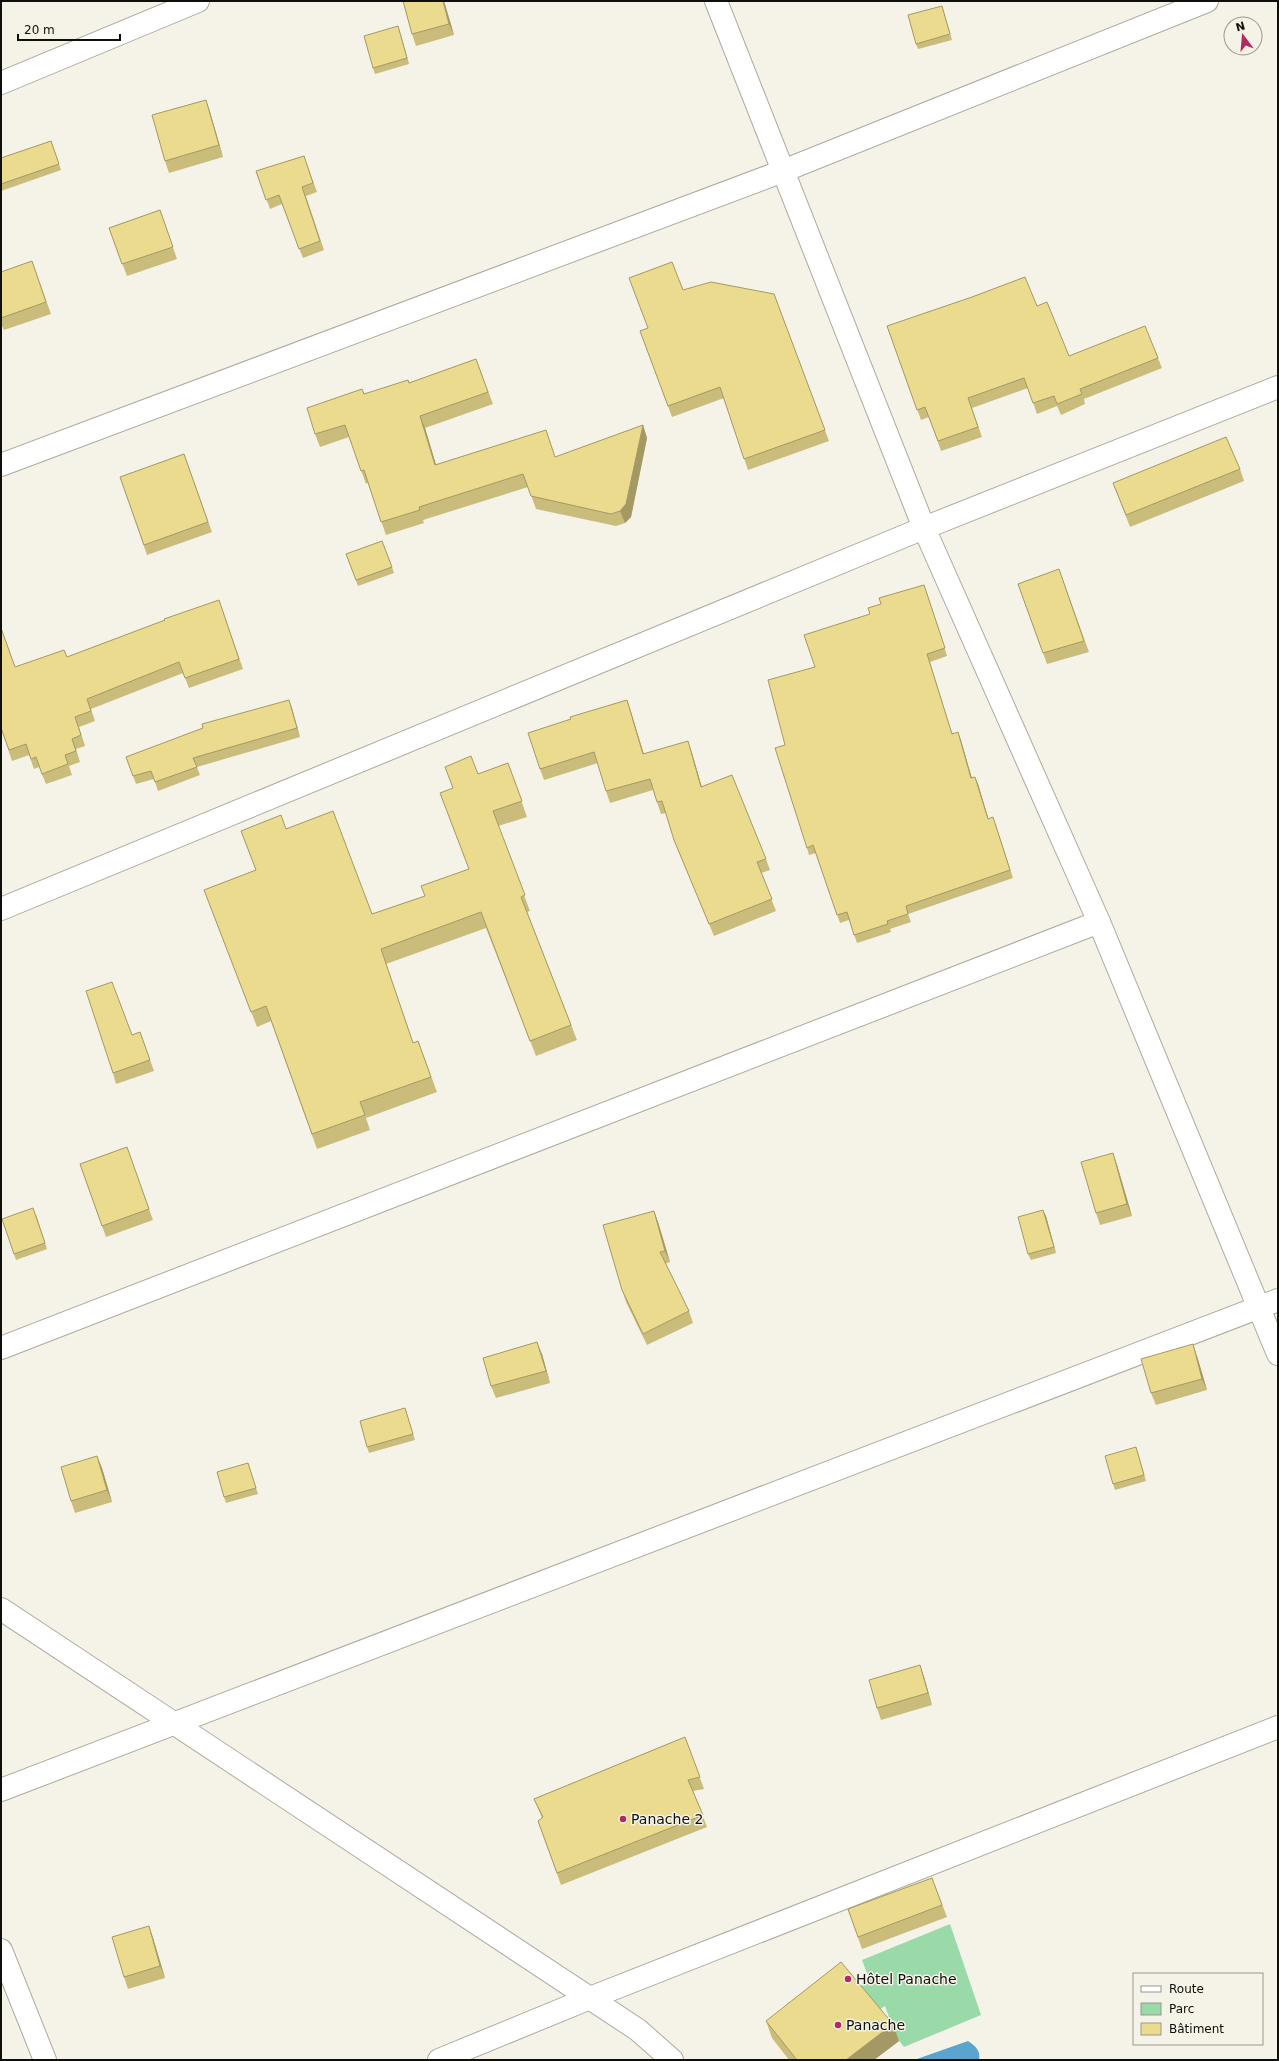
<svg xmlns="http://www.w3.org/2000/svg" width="1279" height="2061" viewBox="0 0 1279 2061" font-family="'DejaVu Sans',sans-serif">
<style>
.green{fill:#9ad9a8}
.water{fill:#59a5cf}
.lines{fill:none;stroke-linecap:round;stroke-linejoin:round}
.minor-casing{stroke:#acaa9f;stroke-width:24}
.minor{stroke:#fff;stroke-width:22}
.wall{fill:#cabc7b}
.shaded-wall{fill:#a49964}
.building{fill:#ebdb8f;stroke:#a49964}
.poi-dot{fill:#b52860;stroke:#f5f3e8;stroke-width:1.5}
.labels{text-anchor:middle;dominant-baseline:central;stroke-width:3;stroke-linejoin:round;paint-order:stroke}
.poi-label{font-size:14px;fill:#0e0e0a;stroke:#f5f3e8;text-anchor:start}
</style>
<rect width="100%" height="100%" fill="#f5f3e8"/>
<polygon class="green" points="950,1924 981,2015 904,2047 896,2037 885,2006 875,2012 855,1989 870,1981 862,1960"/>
<path class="water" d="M968,2041C975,2046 981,2050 979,2060H914Z"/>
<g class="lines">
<defs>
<g id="minor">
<polyline points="716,1 924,528 1099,922 1278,1354"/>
<polyline points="1,83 198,1"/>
<polyline points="1,465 783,171 1207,1"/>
<polyline points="1,909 924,528 1278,387"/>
<polyline points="1,1348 1099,922"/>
<polyline points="1,1609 638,2030 672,2060"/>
<polyline points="1,1790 1278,1300"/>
<polyline points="1,1950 45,2060"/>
<polyline points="439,2060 590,1998 1278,1727"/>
</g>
</defs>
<use href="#minor" class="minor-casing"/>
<use href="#minor" class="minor"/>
</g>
<g class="wall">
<polygon points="403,1 444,1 454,35 416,46 412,34"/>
<polygon points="942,6 952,40 918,49 916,44"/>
<polygon points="398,26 409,64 375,74 373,68"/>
<polygon points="206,100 210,112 223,157 169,173 165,161"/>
<polygon points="51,141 61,170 1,191 1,158"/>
<polygon points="304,156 317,192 306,196 324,250 303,258 282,204 270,209 256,171"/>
<polygon points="160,210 177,259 127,276 109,228"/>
<polygon points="32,261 51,314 4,330 1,324 1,272"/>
<polygon points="683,290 774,294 829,441 748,470 724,398 672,417 640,331 648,328"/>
<polygon points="1037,306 1069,356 1158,358 1162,368 1084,399 1085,404 1061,415 1057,406 1037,414 1028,388 972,408 982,437 941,451 929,417 921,420 887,326"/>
<polygon points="476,359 493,404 425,428 436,465 556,457 643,425 647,438 631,517 625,523 616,526 536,509 528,487 423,520 424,523 386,535 368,483 366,484 349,437 320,447 315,434 364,394 409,383"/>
<polygon points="184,454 212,532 147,555 120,477"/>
<polygon points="1240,469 1244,481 1130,527 1113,483"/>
<polygon points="346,554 392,567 394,573 358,586"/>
<polygon points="1059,569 1089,652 1047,664 1018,584"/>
<polygon points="927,593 947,656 930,662 952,734 958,732 972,778 978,784 988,819 996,825 1013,878 908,914 911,922 890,929 891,932 857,943 849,920 840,923 816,853 809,855 807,848 785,745 815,667 870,614"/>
<polygon points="219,600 243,669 189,688 183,673 91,709 95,721 79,727 85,746 76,749 80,762 69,766 72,775 46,784 39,767 34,769 29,755 12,761 1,728 15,667 67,657"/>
<polygon points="289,700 300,737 197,767 200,775 158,791 154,779 136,784 126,757"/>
<polygon points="627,700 631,712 644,754 692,753 702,787 766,859 770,870 761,873 776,911 714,936 679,852 666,813 661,814 653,790 610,803 606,791 598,763 544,780 540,769 571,719"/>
<polygon points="508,763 527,817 498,826 530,911 527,912 577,1040 536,1056 486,928 386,964 413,1043 418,1041 437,1092 366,1118 370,1130 317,1149 271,1021 257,1027 204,890 256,870 286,829 372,914 425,896 469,869 453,788 478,774"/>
<polygon points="140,1032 154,1071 116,1084 113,1073 132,1035"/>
<polygon points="127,1147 153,1220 106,1237 80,1164"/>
<polygon points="1113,1153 1117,1165 1132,1216 1100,1225 1096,1213"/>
<polygon points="654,1211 658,1222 670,1262 665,1264 689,1311 693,1323 647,1345 626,1302 622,1290"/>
<polygon points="36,1214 47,1249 16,1260 14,1254"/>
<polygon points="1046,1216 1056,1253 1031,1260 1028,1254"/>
<polygon points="542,1354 550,1383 496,1398 491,1386"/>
<polygon points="1197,1356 1207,1390 1156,1405 1151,1393"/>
<polygon points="405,1408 415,1440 369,1453 367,1447"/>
<polygon points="1138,1453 1146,1481 1115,1490 1113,1484"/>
<polygon points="97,1456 102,1468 112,1502 75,1513 71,1501"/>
<polygon points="248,1463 258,1494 226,1503 224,1497"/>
<polygon points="920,1665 924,1677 932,1705 881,1720 877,1708"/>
<polygon points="685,1737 704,1789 693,1791 707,1827 561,1885 538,1821 542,1818 534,1799"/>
<polygon points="932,1878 947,1917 862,1949 848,1909"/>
<polygon points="149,1926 153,1938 165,1978 128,1989 124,1977"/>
<polygon points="766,2021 899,2041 874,2060 789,2060 772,2038"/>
</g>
<g class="shaded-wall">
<polygon points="443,1 444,1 454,35 449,24"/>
<polygon points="398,26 400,32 409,64 407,58"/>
<polygon points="206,100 210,112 223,157 219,145"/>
<polygon points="420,416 425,428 440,478 435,465"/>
<polygon points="643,425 647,438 631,517 625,523 620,511"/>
<polygon points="289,700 292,708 300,737 297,728"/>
<polygon points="627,700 631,712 647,766 643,754"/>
<polygon points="958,732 961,740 974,786 971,778"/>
<polygon points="688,741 692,753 705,799 701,787"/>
<polygon points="975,777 978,784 991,827 988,819"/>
<polygon points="381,949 386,964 418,1058 413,1043"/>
<polygon points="1113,1153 1117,1165 1132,1216 1127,1204"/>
<polygon points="1043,1210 1046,1216 1056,1253 1054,1247"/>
<polygon points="654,1211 658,1222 670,1262 665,1251"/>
<polygon points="537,1342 542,1354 550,1383 546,1371"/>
<polygon points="1193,1344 1197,1356 1207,1390 1202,1379"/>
<polygon points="97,1456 102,1468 112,1502 107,1490"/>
<polygon points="920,1665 924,1677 932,1705 928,1693"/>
<polygon points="149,1926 153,1938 165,1978 160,1966"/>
<polygon points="893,2024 899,2041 874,2060 846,2060"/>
</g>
<g class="building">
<polygon points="403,1 443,1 449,24 412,34"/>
<polygon points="942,6 950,34 916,44 908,15"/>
<polygon points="398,26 407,58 373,68 364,36"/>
<polygon points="206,100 219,145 165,161 152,115"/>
<polygon points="51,141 59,164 1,184 1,158"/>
<polygon points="304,156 313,183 302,187 320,241 299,249 279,195 266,200 256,171"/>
<polygon points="160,210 173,247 122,264 109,228"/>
<polygon points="32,261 46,302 1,318 1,272"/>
<polygon points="672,262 683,290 711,282 774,294 825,430 744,459 720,387 668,406 640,331 648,328 629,278"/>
<polygon points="1025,277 1037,306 1047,302 1069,356 1145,326 1158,358 1080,389 1082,394 1057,404 1054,396 1033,403 1024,378 968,398 978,427 938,441 925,407 917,410 887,326 972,297"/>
<polygon points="476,359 488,392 420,416 435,465 546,430 555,457 643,425 626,504 620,511 611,514 531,496 523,474 419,507 420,510 381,522 364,470 361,471 345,425 315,434 307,408 362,389 364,394 408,380 409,383"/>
<polygon points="1226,437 1240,469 1126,515 1113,483"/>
<polygon points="184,454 208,522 144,545 120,477"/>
<polygon points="382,541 392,567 356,580 346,554"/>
<polygon points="1059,569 1084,641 1043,653 1018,584"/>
<polygon points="924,585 945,648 927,654 952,734 958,732 971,778 975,777 988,819 993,817 1010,870 906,906 908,914 887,921 888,924 854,935 847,912 837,915 813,845 807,848 775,748 785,745 768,680 815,667 804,635 870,614 868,608 881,604 879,598"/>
<polygon points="219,600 239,659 185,678 179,662 87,699 91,711 75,717 81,735 72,739 76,751 65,755 68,764 42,774 36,757 31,759 26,744 9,750 1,728 1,628 15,667 64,650 67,657 165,620 164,619"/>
<polygon points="289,700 297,728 193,758 197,767 155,782 151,771 133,776 126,757 203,728 202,724"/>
<polygon points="627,700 643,754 688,741 701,787 732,775 766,859 757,862 772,899 709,924 674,840 662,801 657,802 650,779 606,791 594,752 540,769 528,733 571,719 570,717"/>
<polygon points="471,756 478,774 508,763 522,801 493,811 525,895 521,897 571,1025 530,1041 481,912 381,949 413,1043 418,1041 431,1077 360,1102 365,1115 312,1134 266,1006 251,1012 204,890 256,870 241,831 281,815 286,829 333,811 372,914 425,896 421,886 469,869 440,793 453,788 445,767"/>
<polygon points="112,982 132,1035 140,1032 150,1060 113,1073 86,991"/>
<polygon points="127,1147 149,1209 102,1226 80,1164"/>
<polygon points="1113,1153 1127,1204 1096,1213 1081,1162"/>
<polygon points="33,1208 45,1243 14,1254 2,1219"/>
<polygon points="1043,1210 1054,1247 1028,1254 1018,1217"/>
<polygon points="654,1211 665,1251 660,1252 689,1311 643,1334 622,1290 603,1225"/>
<polygon points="537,1342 546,1371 491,1386 483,1358"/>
<polygon points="1193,1344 1202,1379 1151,1393 1141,1359"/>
<polygon points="405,1408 413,1434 367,1447 360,1421"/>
<polygon points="1136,1447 1144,1475 1113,1484 1105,1456"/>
<polygon points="97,1456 107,1490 71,1501 61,1467"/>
<polygon points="248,1463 256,1488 224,1497 217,1472"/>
<polygon points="920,1665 928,1693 877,1708 869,1680"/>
<polygon points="685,1737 700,1777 688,1780 703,1815 557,1873 538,1821 543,1817 534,1799"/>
<polygon points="932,1878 942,1905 858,1937 848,1909"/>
<polygon points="149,1926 160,1966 124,1977 112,1937"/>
<polygon points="841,1962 893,2024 846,2060 797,2060 766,2021"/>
</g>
<g class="poi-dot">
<circle cx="623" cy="1819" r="4"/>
<circle cx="848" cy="1979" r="4"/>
<circle cx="838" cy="2025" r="4"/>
</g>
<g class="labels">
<g class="poi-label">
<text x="631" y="1819">Panache 2</text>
<text x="856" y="1979">Hôtel Panache</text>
<text x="846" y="2025">Panache</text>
</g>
</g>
<rect width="1279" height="2061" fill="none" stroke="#0e0e0a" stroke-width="4"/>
<rect x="1133" y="1973" width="130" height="72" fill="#f5f3e8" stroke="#99978f"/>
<rect x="1141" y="1986" width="20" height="6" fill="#ffffff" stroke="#99978f"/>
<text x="1169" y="1993" font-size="12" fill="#0e0e0a">Route</text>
<rect x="1141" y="2003" width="20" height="12" fill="#9ad9a8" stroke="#99978f"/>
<text x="1169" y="2013" font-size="12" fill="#0e0e0a">Parc</text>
<rect x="1141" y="2023" width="20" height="12" fill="#ebdb8f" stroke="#99978f"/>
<text x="1169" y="2033" font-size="12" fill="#0e0e0a">Bâtiment</text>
<g transform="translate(1243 36) rotate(344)"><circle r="19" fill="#f5f3e8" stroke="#99978f"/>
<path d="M0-3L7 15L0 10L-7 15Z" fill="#b52860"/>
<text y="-6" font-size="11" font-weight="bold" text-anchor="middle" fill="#0e0e0a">N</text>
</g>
<path d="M18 34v6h102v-6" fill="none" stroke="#0e0e0a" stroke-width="2"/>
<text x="24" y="34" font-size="12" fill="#0e0e0a" stroke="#f5f3e8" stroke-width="3" paint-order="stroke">20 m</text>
</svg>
